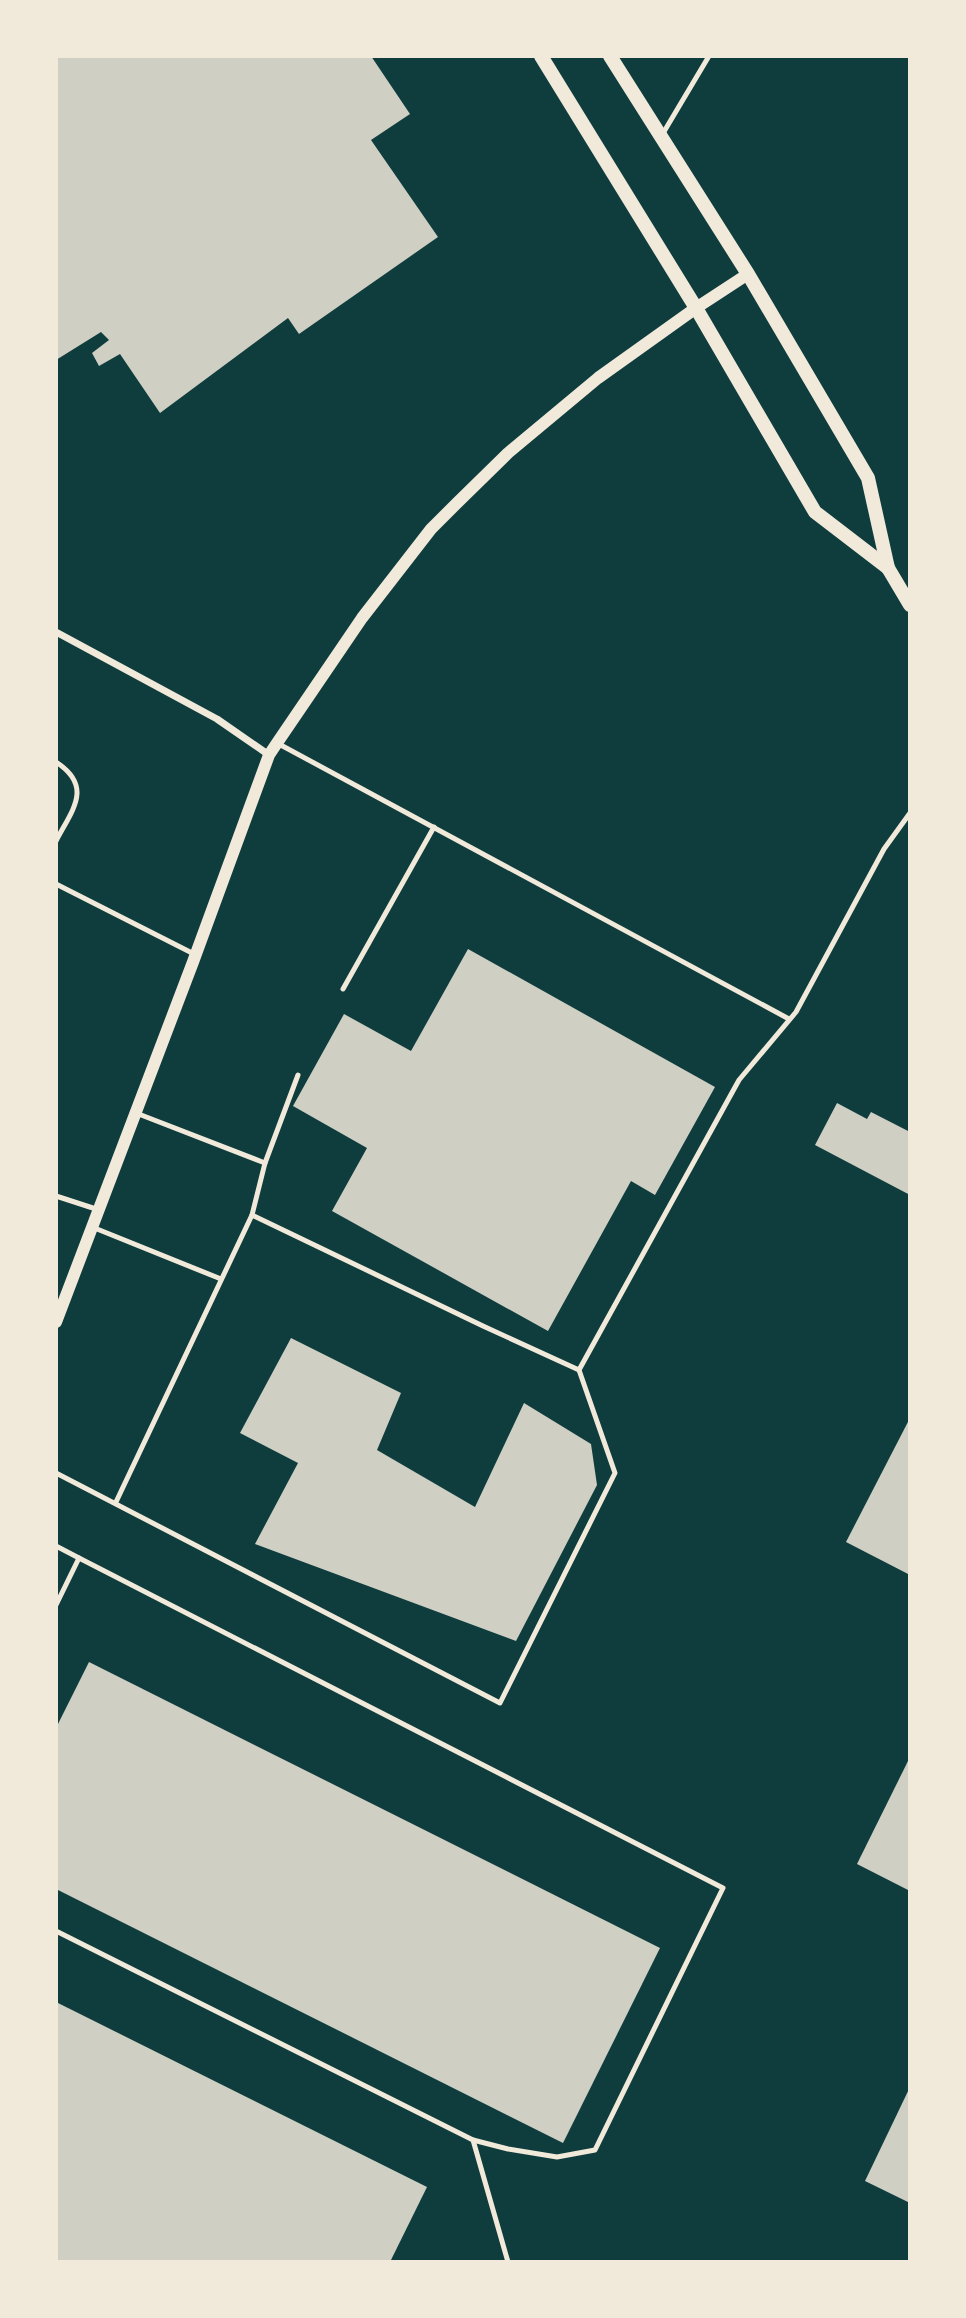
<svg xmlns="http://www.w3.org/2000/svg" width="966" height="2318" viewBox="0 0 966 2318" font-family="'IBM Plex Sans',sans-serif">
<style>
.building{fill:#cfcfc3}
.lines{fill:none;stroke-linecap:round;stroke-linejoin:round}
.service{stroke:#f1e9da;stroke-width:5}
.minor{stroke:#f1e9da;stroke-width:7}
.tertiary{stroke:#f1e9da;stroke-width:12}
.secondary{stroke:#f1e9da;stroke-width:14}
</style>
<rect width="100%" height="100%" fill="#0f3d3e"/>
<g class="building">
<polygon points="56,56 371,56 410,114 371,140 438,237 299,334 288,318 160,413 120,354 99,366 92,353 109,340 101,332 56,360"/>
<polygon points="468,949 715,1087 655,1195 631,1181 548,1331 332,1211 367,1148 293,1106 344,1014 411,1051"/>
<polygon points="837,1103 867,1119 871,1112 910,1132 910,1195 815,1145"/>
<polygon points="291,1338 401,1393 377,1450 475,1507 524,1403 591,1444 597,1485 516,1641 255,1544 298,1463 240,1433"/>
<polygon points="910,1418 910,1575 846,1542"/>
<polygon points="89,1662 660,1948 563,2143 56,1889 56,1728"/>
<polygon points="910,1757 910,1891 857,1864"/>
<polygon points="56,2002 427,2187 390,2262 56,2262"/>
<polygon points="910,2087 910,2203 865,2181"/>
</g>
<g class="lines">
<g class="service">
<polyline points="662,135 709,56"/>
<polyline points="277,743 789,1019"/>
<path d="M56,762C94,787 72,810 56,841"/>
<polyline points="56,884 196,955"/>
<polyline points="343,989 434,827"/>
<polyline points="298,1075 265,1163 252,1215 483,1326 579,1370 739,1080 796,1012 884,849 910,813"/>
<polyline points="136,1113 265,1163"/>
<polyline points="56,1196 99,1210"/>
<polyline points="92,1227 221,1279"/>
<polyline points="56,1473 500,1703 615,1473 579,1370"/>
<polyline points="116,1502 252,1215"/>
<polyline points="56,1546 79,1558"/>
<polyline points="56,1605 79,1558 723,1888 595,2150 557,2157 508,2149 473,2140"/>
<polyline points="56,1931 473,2140 508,2262"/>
</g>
<polyline class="minor" points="56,632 217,719 269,755"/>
<polyline class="tertiary" points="56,1322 193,962 269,755 277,743 362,618 431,529 456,504 508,453 598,378 696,308 748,274"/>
<g class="secondary">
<polyline points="541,56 696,308 815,512 888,568"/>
<polyline points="610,56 748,274 868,478 888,568 910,605"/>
</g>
</g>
<rect width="966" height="2318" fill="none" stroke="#f1e9da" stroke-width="116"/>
</svg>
